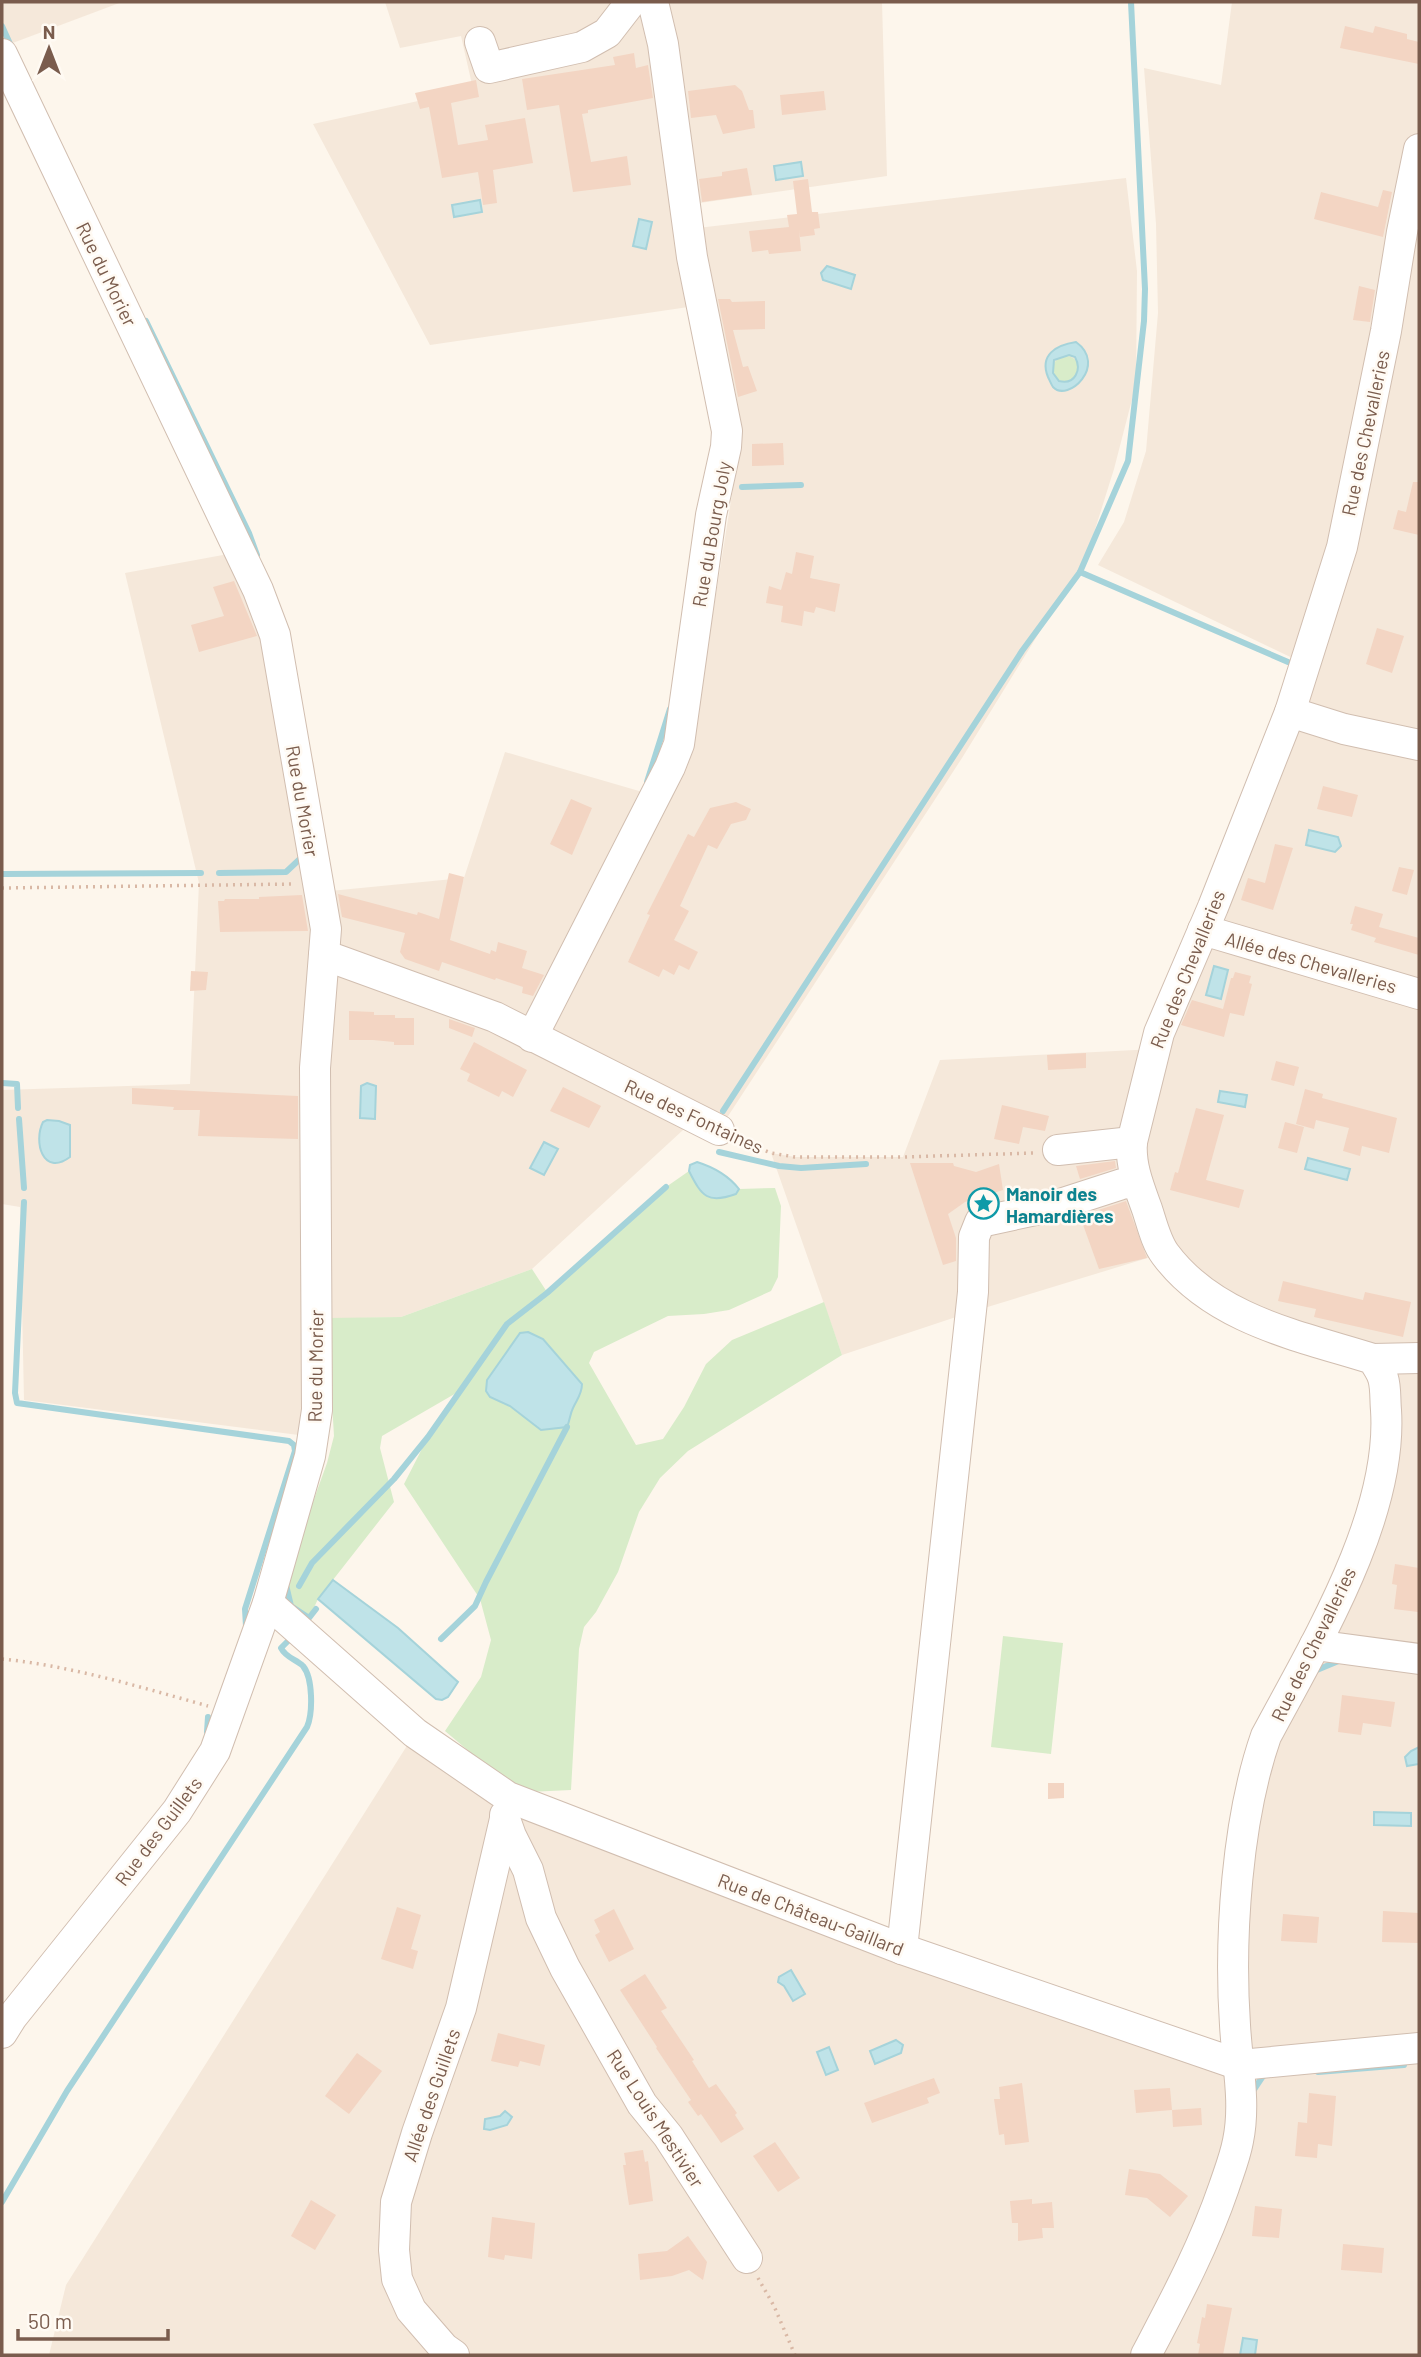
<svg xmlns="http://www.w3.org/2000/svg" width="1421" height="2357" viewBox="0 0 1421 2357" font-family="Barlow,sans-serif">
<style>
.residential{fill:#f5e8da}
.green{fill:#d8ecc9}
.water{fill:#bfe3e8;stroke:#a5d3da;stroke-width:2;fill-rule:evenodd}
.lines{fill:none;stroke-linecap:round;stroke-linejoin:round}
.stream{stroke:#a5d3da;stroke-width:6}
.building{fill:#f3d5c3}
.minor-casing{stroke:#d1beb0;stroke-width:32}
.path{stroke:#d9b8a5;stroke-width:3.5;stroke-dasharray:2 5;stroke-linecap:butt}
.minor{stroke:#fff;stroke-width:30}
.labels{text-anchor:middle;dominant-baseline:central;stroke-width:5;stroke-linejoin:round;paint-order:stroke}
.street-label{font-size:19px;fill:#7a5c4d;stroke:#fffaf3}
.culture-label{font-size:19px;font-weight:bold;fill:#0d838f;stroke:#fffaf3;text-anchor:start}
</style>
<rect width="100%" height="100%" fill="#fdf6ec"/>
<g class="residential">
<polygon points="2,2 122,2 2,47"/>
<polygon points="385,2 882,2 887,176 686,205 689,229 1126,178 1137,271 1136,384 1114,469 1087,555 962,758 719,1130 695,1119 532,1269 401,1317 316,1319 314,1437 24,1400 20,1207 2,1204 2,1090 190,1084 199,883 125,573 250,550 314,764 330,891 453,879 463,881 505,752 670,800 692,744 733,488 733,433 702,305 430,345 313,124 473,89 461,36 400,48"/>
<polygon points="1232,2 1419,2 1419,2355 49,2355 66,2285 415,1733 508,1797 1240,2064 1244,1826 1360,1545 1384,1378 1279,1329 1164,1253 971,1312 842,1355 771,1153 795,1157 903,1157 940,1060 1155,1049 1305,664 1098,565 1124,522 1146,451 1158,313 1156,224 1144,68 1221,85"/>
</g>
<g class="green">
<circle cx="1066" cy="369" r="13"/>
<path d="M689,1171C702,1197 708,1204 736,1194L739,1189L775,1188L781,1206L778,1277L771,1291L729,1310L704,1314L668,1316L594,1352L589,1363L636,1445L663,1439L684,1407L706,1364L732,1340L824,1302L842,1355L688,1451L660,1478L639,1512L618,1572L596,1612L584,1627L579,1649L571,1790L528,1792L503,1780L445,1731L481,1677L491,1640L480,1599L404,1484L428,1437L458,1392L382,1436L380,1448L394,1502L318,1599L309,1618C289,1605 286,1599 287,1574L327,1463L334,1436L327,1318L401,1317L532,1269L547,1292L666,1187Z"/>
<polygon points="1003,1636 1063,1643 1051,1754 991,1747"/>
</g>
<g class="water">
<polygon points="801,162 803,176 776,180 774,166"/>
<polygon points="480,200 482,212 454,217 452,205"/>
<polygon points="639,219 652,222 646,249 633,246"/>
<polygon points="827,266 855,275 851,289 823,280 821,273"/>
<path d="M1076,342C1108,365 1068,403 1053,387C1052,386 1049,379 1048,377C1039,355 1056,345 1076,342ZM1069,355L1075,357C1082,370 1075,385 1059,381L1053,373L1054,360Z"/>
<polygon points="1309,830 1338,837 1341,846 1335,852 1306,845"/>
<polygon points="1214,966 1228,970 1221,999 1206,995"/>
<polygon points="367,1083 376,1086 375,1119 360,1118 361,1086"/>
<polygon points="1220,1091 1247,1095 1245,1107 1218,1102"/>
<path d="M47,1120L59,1121L70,1125V1157C43,1177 33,1142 43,1122Z"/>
<polygon points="544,1142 558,1149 544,1175 530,1168"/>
<polygon points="1308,1158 1350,1169 1347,1180 1305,1169"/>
<path d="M697,1162C713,1167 728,1175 739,1189L736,1194C708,1204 702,1197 689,1171L690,1165Z"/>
<path d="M528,1332L543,1339L582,1384C582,1394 577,1399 573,1408C570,1414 570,1420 567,1427L541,1430L510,1406L490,1397L486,1391L487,1380L520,1333Z"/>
<polygon points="333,1580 398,1628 458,1682 448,1697 442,1700 436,1699 318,1599"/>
<polygon points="1419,1747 1419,1764 1407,1766 1405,1757 1411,1751"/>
<polygon points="1374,1812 1411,1813 1411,1826 1374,1825"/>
<polygon points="791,1970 805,1994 793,2001 784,1986 778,1982 779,1977"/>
<polygon points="896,2040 903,2045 901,2053 875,2064 870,2051"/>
<polygon points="829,2047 838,2070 826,2075 817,2052"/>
<polygon points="505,2111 512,2117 507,2125 490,2130 484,2129 485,2119 500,2116"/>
<polygon points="1243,2338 1257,2340 1255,2355 1240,2355"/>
</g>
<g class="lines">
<g class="stream">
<polyline points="2,26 11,46"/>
<polyline points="146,321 249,533 257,555"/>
<polyline points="742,487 801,485"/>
<polyline points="1080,572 1288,662"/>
<polyline points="647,782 670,709"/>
<polyline points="219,873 286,872 303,856"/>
<polyline points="2,874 201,873"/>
<polyline points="2,1083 17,1084 18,1108"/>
<polyline points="723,1111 1022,651 1080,572 1128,461 1144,321 1145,289 1131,2"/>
<polyline points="19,1119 24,1188"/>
<polyline points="719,1152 779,1166 801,1168 866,1164"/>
<polyline points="24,1202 15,1393 17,1403 289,1441 294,1445 295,1451 245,1609 246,1626"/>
<polyline points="286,1585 291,1606 309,1618 316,1609"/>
<polyline points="299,1586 312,1563 394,1479 428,1437 507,1324 547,1293 666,1187"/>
<polyline points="441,1639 475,1606 486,1582 567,1427"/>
<polyline points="1312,1672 1341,1660"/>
<polyline points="207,1732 208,1717"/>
<polyline points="1318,2072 1404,2065"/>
<polyline points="1253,2091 1263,2076 1269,2074"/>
<path d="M2,2202L67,2091L307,1727C313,1713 313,1678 303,1666C296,1659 286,1658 281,1648L292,1637"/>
</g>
</g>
<g class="building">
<polygon points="1345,26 1373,33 1375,26 1407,34 1407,39 1419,42 1419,64 1340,48"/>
<polygon points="634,53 636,68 648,65 653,98 588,110 588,113 582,114 591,162 627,156 631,185 573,192 559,105 527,110 522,79 615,65 613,57"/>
<polygon points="476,80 479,97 451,103 458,145 488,140 485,125 525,118 533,163 493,170 497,203 483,205 478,172 442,178 429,107 420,109 415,93"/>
<polygon points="735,85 742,91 749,110 753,110 755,128 723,134 716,115 691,118 688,91"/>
<polygon points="824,91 826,110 782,115 780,95"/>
<polygon points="747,168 752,195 702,202 699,179 722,176 722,172"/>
<polygon points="808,179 812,212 818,212 820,228 814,229 815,235 800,237 799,230 801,251 769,254 768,250 752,252 749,231 789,227 787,215 797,214 793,181"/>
<polygon points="1383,190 1392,192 1383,237 1314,219 1321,192 1378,207"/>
<polygon points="1359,286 1375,290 1370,322 1353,320"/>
<polygon points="718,299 730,299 732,302 765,301 765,329 733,330 743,367 748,366 757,391 738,397"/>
<polygon points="783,443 784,465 752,466 752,444"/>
<polygon points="1413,482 1419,482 1419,535 1393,529 1398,510 1406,512"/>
<polygon points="796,552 814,556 810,578 840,584 835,612 816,607 814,613 804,611 802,626 781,622 783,606 766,603 769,586 781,590 786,572 792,574"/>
<polygon points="234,581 257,636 199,652 191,625 224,616 213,587"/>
<polygon points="1377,628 1404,636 1392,673 1366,664"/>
<polygon points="1323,786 1358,795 1352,817 1317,809"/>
<polygon points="571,799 592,808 572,855 550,844"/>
<polygon points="736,802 751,809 746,820 731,824 717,849 708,845 680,906 689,911 674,940 698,952 689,970 679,965 674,975 663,969 659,977 628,962 650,915 647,914 688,834 694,837 710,808"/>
<polygon points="1275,844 1293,848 1273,910 1241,900 1248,878 1265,883"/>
<polygon points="1399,867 1414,870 1407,895 1392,891"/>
<polygon points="449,873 464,877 450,940 490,954 491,950 496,952 498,942 527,951 522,968 544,975 533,996 522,993 523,987 496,978 495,980 442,962 439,971 405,959 400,952 405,933 342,917 338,894 417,915 418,912 439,919"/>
<polygon points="302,895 308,931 220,932 218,901 224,901 225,899 259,899 259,897"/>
<polygon points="1355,906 1383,914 1379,927 1419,938 1419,955 1374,942 1376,938 1351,930 1353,924 1350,924"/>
<polygon points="191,971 208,972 206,990 190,991"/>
<polygon points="1235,972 1251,976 1249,983 1252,984 1244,1016 1230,1013 1224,1037 1181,1025 1192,1000 1223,1009 1231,978 1233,978"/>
<polygon points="349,1011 374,1012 374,1015 395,1015 395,1018 414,1018 414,1045 394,1045 394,1042 373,1040 349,1040"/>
<polygon points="449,1019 475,1028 472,1037 449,1028"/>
<polygon points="474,1042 527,1070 513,1097 502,1091 499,1097 467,1081 470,1074 460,1069"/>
<polygon points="1086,1053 1086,1068 1048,1070 1047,1055"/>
<polygon points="1276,1061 1299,1067 1294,1086 1271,1080"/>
<polygon points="563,1087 601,1106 589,1128 550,1111"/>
<polygon points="132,1088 298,1096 298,1139 198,1136 200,1110 173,1110 174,1107 132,1104"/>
<polygon points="1305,1089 1323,1094 1322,1098 1397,1118 1389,1153 1362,1146 1360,1156 1343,1151 1349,1128 1316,1120 1314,1129 1296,1124"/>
<polygon points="1002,1105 1049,1116 1045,1131 1023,1127 1019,1144 994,1139"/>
<polygon points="1196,1108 1224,1115 1206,1180 1244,1190 1239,1208 1170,1190 1175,1172 1178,1173"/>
<polygon points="1285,1122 1304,1127 1297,1153 1278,1148"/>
<polygon points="1115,1161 1116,1168 1080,1179 1076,1166"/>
<polygon points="910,1163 953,1163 954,1166 976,1172 999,1164 1003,1190 965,1202 948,1214 956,1238 956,1261 943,1265"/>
<polygon points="1126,1201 1147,1258 1099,1269 1082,1222 1092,1222 1089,1213"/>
<polygon points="1283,1281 1363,1300 1365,1292 1411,1302 1403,1337 1314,1317 1316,1309 1278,1301"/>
<polygon points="1395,1564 1419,1568 1418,1612 1394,1609 1397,1585 1392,1584"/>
<polygon points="1342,1695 1395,1702 1391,1727 1363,1723 1361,1735 1338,1732"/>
<polygon points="1048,1783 1064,1783 1064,1798 1048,1799"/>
<polygon points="397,1907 421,1915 411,1949 418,1951 413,1969 381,1959"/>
<polygon points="614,1909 634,1949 609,1962 595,1935 600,1932 594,1920"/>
<polygon points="1383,1911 1419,1913 1418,1943 1382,1942"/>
<polygon points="1283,1914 1319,1917 1317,1943 1281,1941"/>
<polygon points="645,1974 667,2008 661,2011 694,2060 692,2061 709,2088 716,2084 737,2113 735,2115 744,2129 721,2143 701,2114 698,2116 688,2102 691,2100 656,2048 657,2047 620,1990"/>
<polygon points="498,2033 545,2045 540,2066 520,2061 518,2067 491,2061"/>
<polygon points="357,2053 382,2071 349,2114 325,2096"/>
<polygon points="934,2078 940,2093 927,2098 929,2103 872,2123 864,2103"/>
<polygon points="1022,2083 1029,2142 1005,2145 1004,2134 999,2135 994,2099 1000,2099 999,2087"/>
<polygon points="1170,2088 1172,2110 1136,2113 1134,2090"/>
<polygon points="1309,2093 1336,2096 1332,2146 1318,2144 1317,2158 1295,2156 1298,2122 1307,2123"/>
<polygon points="1201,2108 1202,2125 1173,2127 1172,2110"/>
<polygon points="775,2142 800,2178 778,2192 753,2156"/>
<polygon points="643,2150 645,2162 648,2161 653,2201 629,2205 623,2165 626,2165 624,2153"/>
<polygon points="1129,2169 1160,2174 1188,2196 1170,2217 1147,2198 1125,2195"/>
<polygon points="1032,2199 1032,2204 1052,2202 1054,2228 1042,2228 1043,2238 1018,2241 1018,2223 1012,2223 1010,2201"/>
<polygon points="311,2200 336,2215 315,2250 291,2236"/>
<polygon points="1255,2206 1282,2209 1279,2238 1252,2236"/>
<polygon points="492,2217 535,2223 532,2259 505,2255 504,2260 488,2257"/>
<polygon points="688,2236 707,2262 703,2280 689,2270 672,2276 640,2280 638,2254 667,2251"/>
<polygon points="1343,2244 1384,2248 1382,2273 1341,2270"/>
<polygon points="1207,2304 1232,2308 1223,2355 1198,2355 1200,2344 1197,2343 1202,2317 1205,2318"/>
</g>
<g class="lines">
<defs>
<g id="minor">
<polyline points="480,42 489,68 582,47 607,33 631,2"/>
<polyline points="2,54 258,590 275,635 326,929 315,1068 317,1410 310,1456 268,1603 215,1751 177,1811 12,2017 2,2033"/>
<polyline points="1290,712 1344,729 1419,745"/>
<polyline points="1203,930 1419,994"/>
<polyline points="324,955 495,1017 719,1130"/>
<polyline points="532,1037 670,767 679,744 711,515 726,447 727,431 692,257 663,44 653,2"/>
<polyline points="1058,1150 1132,1142"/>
<polyline points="1373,1359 1419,1358"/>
<polyline points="268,1603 415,1733 508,1797 902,1949 1240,2065 1419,2048"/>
<polyline points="1315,1645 1419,1659"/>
<polyline points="505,1815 505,1819 511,1836 528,1870 541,1918 565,1968 642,2104 668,2136 747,2258"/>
<polyline points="902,1949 973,1292 974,1237 980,1222 1054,1206 1122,1184 1137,1182"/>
<polyline points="454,2355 444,2348 411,2310 397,2279 394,2250 396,2202 417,2133 461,2008 505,1819"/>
<path d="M1146,2355C1176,2298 1203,2248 1224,2187C1229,2172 1235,2157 1238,2141C1246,2103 1237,2063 1235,2025C1229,1937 1237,1819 1266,1736C1315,1644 1393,1517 1386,1410C1385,1400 1386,1387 1383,1378C1381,1371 1376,1365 1373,1359C1300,1336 1214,1320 1165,1254C1156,1242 1152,1224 1147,1209C1139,1187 1130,1165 1132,1142L1159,1033L1213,907L1290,712L1342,547L1386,331L1402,232L1419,149"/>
</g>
</defs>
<use href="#minor" class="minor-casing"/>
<g class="path">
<polyline points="2,888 294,884"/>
<polyline points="740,1140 771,1153 795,1157 903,1157 1034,1153"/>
<path d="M2,1659C72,1666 140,1687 208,1706"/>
<polyline points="758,2278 774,2306 795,2355"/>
</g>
<use href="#minor" class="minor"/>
</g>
<defs>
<symbol id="sight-ring" viewBox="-11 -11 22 22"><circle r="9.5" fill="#fffaf3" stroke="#0f9aa8" stroke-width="1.5"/><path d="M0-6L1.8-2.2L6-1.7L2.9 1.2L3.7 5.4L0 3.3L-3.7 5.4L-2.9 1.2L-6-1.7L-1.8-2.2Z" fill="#0f9aa8"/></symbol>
</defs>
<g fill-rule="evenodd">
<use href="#sight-ring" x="966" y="1186" width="35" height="35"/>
</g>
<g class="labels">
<g class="street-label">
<text transform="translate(107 274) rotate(64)">Rue du Morier</text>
<text transform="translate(1365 433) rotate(-78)">Rue des Chevalleries</text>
<text transform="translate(711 534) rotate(-80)">Rue du Bourg Joly</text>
<text transform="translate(303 801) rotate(80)">Rue du Morier</text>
<text transform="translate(1311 962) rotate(16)">Allée des Chevalleries</text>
<text transform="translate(1187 969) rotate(-68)">Rue des Chevalleries</text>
<text transform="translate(694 1116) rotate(25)">Rue des Fontaines</text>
<text transform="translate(315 1366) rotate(-89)">Rue du Morier</text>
<text transform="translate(1313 1644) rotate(-64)">Rue des Chevalleries</text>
<text transform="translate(158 1831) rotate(-53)">Rue des Guillets</text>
<text transform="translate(811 1914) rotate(21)">Rue de Château-Gaillard</text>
<text transform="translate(431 2095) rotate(-71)">Allée des Guillets</text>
<text transform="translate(656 2118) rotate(57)">Rue Louis Mestivier</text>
</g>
<g class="culture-label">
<text x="1006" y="1193">Manoir des<tspan x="1006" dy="22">Hamardières</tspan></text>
</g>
</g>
<rect width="1421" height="2357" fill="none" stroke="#7a5c4d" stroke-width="7"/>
<g transform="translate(49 49)" stroke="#fffaf3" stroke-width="5" paint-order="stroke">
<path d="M0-5L12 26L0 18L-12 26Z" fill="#7a5c4d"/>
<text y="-10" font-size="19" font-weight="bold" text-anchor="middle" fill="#7a5c4d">N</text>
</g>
<path d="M18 2329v10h150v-10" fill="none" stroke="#7a5c4d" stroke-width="3.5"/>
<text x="28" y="2329" font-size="21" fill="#7a5c4d" stroke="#fffaf3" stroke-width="5" paint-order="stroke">50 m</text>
</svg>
